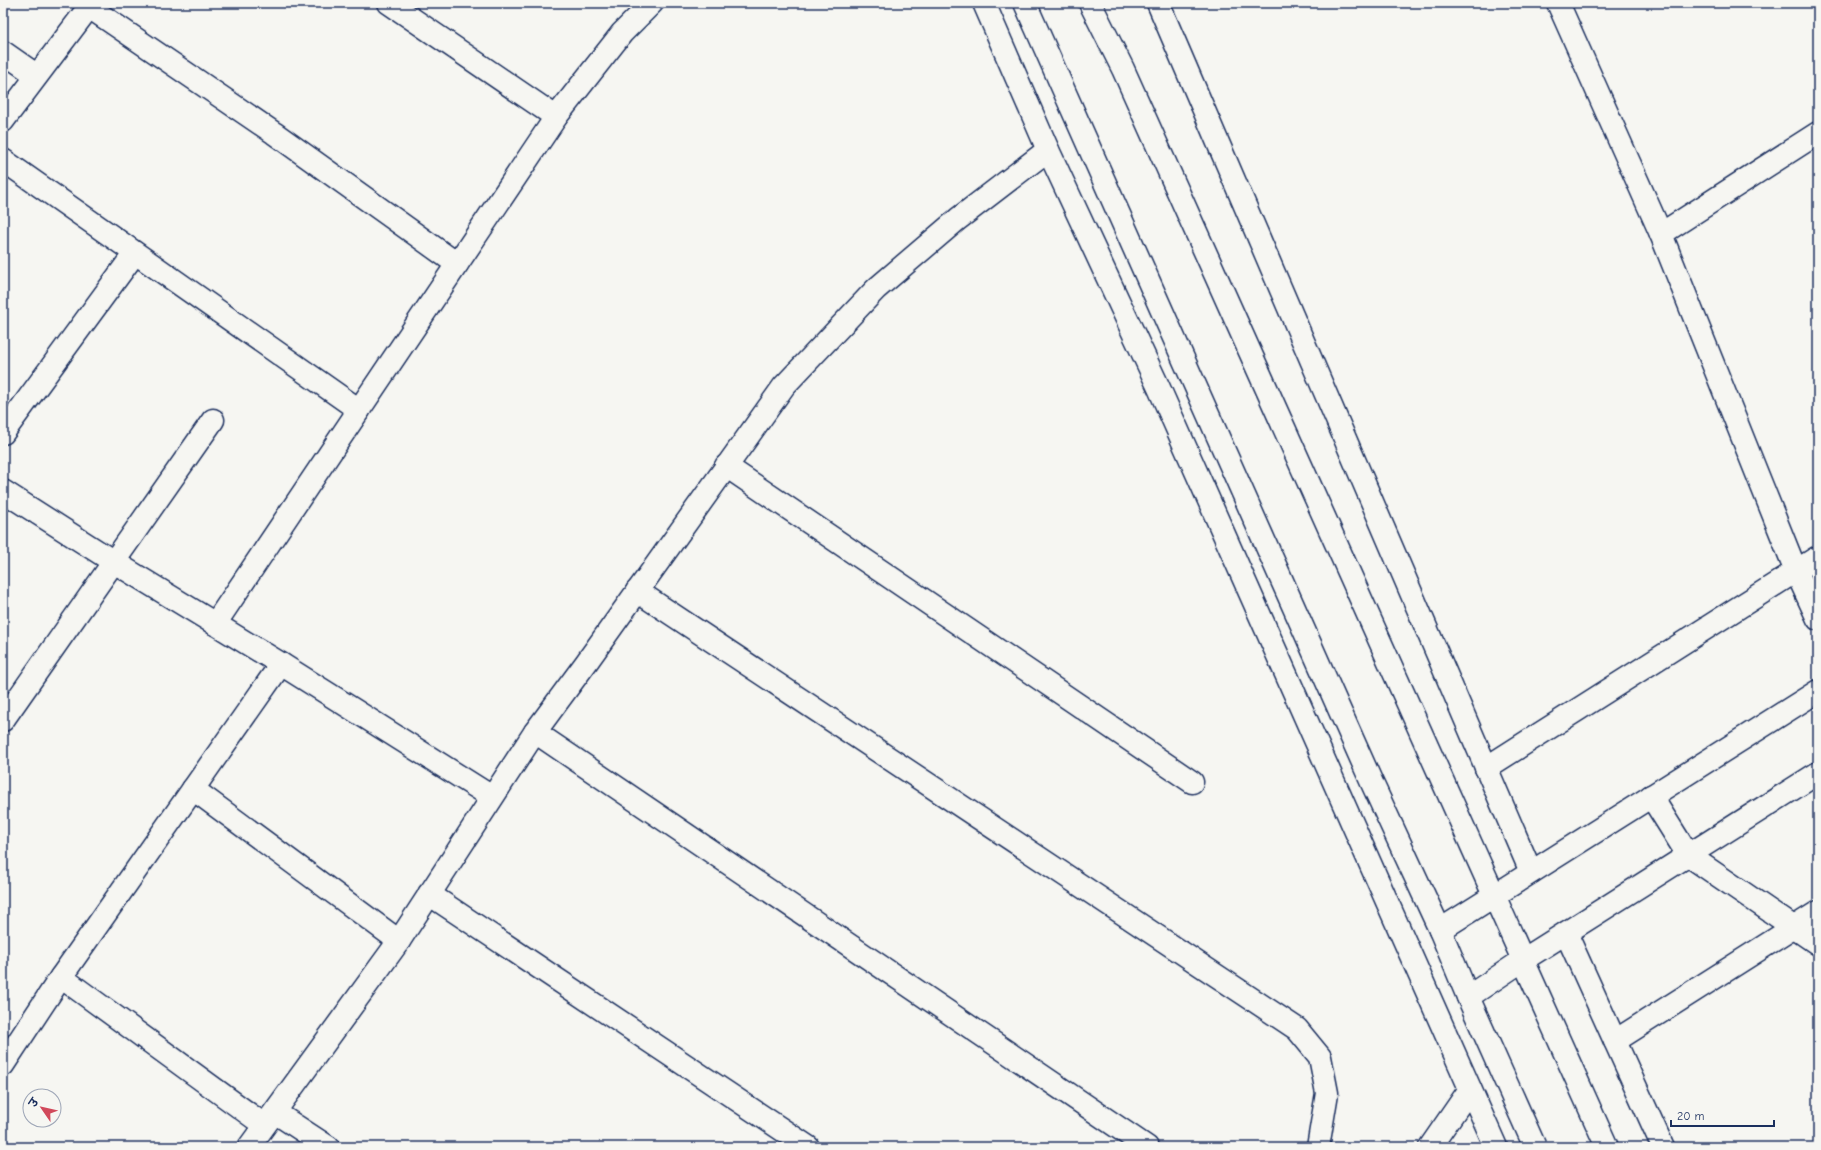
<svg xmlns="http://www.w3.org/2000/svg" width="1821" height="1150" font-family="'Comic Neue','Playpen Sans Deva',sans-serif">
<rect width="100%" height="100%" fill="#f6f6f2"/>
<filter id="ink" filterUnits="userSpaceOnUse"><feTurbulence type="fractalNoise" baseFrequency=".025" numOctaves="2"/><feDisplacementMap in="SourceGraphic" scale="8" xChannelSelector="R" yChannelSelector="G"/><feConvolveMatrix kernelMatrix="1 2 1 2 8 2 1 2 1" color-interpolation-filters="sRGB"/></filter>
<g filter="url(#ink)">
<g fill="none" stroke-linecap="round" stroke-linejoin="round">
<defs>
<g id="minor">
<polyline points="389,3 556,117"/>
<polyline points="1558,3 1661,234 1796,571 1818,619"/>
<polyline points="89,7 274,133 457,264"/>
<polyline points="3,52 36,75"/>
<polyline points="3,121 92,3"/>
<polyline points="3,160 359,410"/>
<polyline points="1661,234 1818,133"/>
<polyline points="3,433 135,253"/>
<polyline points="726,466 1192,782"/>
<polyline points="3,491 114,562 281,664 492,797"/>
<polyline points="637,591 1297,1029 1320,1057 1327,1093 1318,1147"/>
<polyline points="215,624 556,117 622,33 652,3"/>
<polyline points="3,720 213,420"/>
<polyline points="535,732 1147,1147"/>
<polyline points="1486,768 1818,557"/>
<polyline points="193,789 399,941"/>
<polyline points="1651,796 1688,855 1818,944"/>
<polyline points="429,894 808,1147"/>
<polyline points="61,977 264,1125"/>
<polyline points="1615,1041 1818,912"/>
<polyline points="3,1065 61,977 281,664"/>
<polyline points="276,1113 328,1147"/>
<polyline points="249,1147 399,941 535,732 586,663 784,386 876,289 958,219 1048,150"/>
<polyline points="1430,1147 1470,1089"/>
</g>
<g id="tertiary">
<polyline points="984,3 1048,150 1159,388 1496,1147"/>
<polyline points="1158,3 1531,872"/>
<polyline points="1440,930 1818,691"/>
<polyline points="1566,933 1663,1147"/>
<polyline points="1468,997 1523,960 1818,773"/>
</g>
<g id="secondary">
<polyline points="1025,3 1372,783 1440,930 1468,997 1535,1147"/>
<polyline points="1090,3 1123,69 1607,1147"/>
</g>
</defs>
<use href="#minor" stroke="#1b2f5e" stroke-width="25"/>
<use href="#tertiary" stroke="#1b2f5e" stroke-width="25"/>
<use href="#secondary" stroke="#1b2f5e" stroke-width="25"/>
<use href="#minor" stroke="#f6f6f2" stroke-width="22"/>
<use href="#tertiary" stroke="#f6f6f2" stroke-width="22"/>
<use href="#secondary" stroke="#f6f6f2" stroke-width="22"/>
</g>
</g>
<rect width="1821" height="1150" fill="none" stroke="#f6f6f2" stroke-width="16"/>
<rect x="8" y="8" width="1805" height="1134" fill="none" stroke="#1b2f5e" stroke-width="1.5" filter="url(#ink)"/>
<g transform="translate(42 1108) rotate(304)"><circle r="19" fill="#f6f6f2" stroke="#9ea6b7"/>
<path d="M0-3L7 15L0 10L-7 15Z" fill="#d1495b"/>
<text y="-6" font-size="11" font-weight="bold" text-anchor="middle" fill="#1b2f5e">उ</text>
</g>
<path d="M1671 1120v6h103v-6" fill="none" stroke="#1b2f5e" stroke-width="2"/>
<text x="1677" y="1120" font-size="12" fill="#1b2f5e" stroke="#f6f6f2" stroke-width="3" paint-order="stroke">20 m</text>
</svg>
